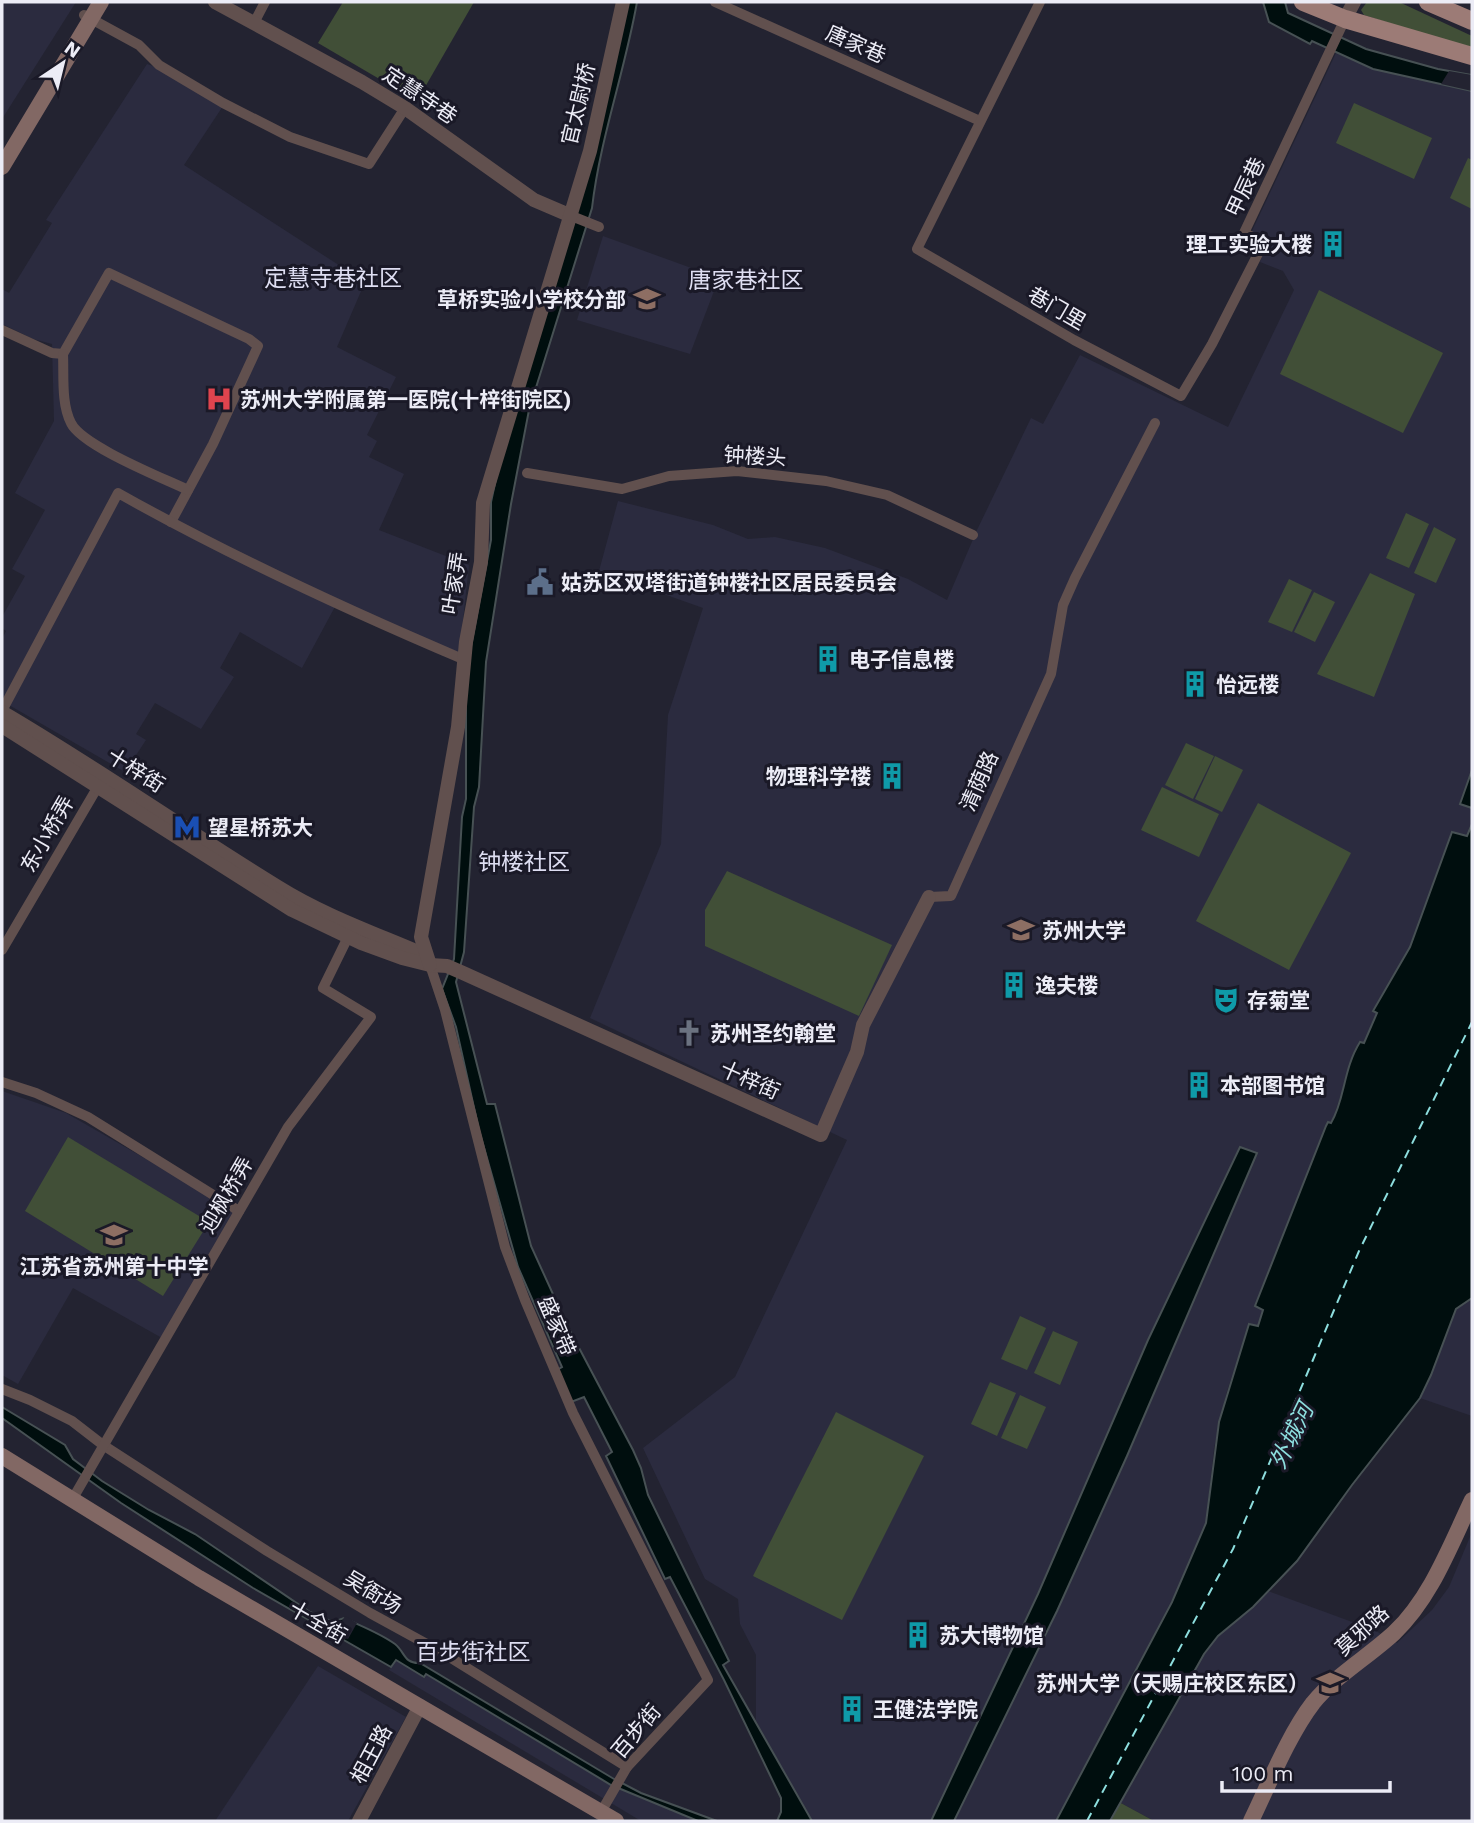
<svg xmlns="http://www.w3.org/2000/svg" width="1474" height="1823" font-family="'Work Sans','Noto Sans SC',sans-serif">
<rect width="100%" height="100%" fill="#232331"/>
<g fill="#2b2b3f">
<polygon points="2,2 76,2 2,119"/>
<polygon points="1336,53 1373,69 1472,91 1472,770 1461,804 1472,808 1472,824 1467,837 1452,832 1410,947 1373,1011 1377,1013 1343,1089 1335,1112 1336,1113 1330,1123 1326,1126 1255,1305 1264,1310 1258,1326 1250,1324 1227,1391 1214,1448 1206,1523 1186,1573 1056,1821 812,1821 756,1721 756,1655 740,1624 738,1599 705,1579 643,1448 735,1377 847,1140 590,1018 661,844 668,715 703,608 599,571 618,501 713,525 748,539 775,537 825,548 908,579 947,600 977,530 1031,418 1043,424 1080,355 1228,427 1294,290 1283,271 1260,262 1268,241 1251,233"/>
<polygon points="147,64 176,74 223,106 184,165 365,282 337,347 396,377 367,435 377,441 369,457 404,474 379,530 469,565 459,657 337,603 302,668 240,632 220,668 234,677 201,729 155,703 136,734 146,740 125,772 2,701 2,639 6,631 2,628 2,617 25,576 12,569 45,510 15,493 54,421 52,344 33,339 2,324 2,289 9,293 52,223 46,220"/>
<polygon points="603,236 719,278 690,354 577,320"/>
<polygon points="2,1091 66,1113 240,1213 162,1338 73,1288 18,1384 2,1375"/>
<polygon points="1472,1298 1472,1416 1420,1398 1431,1375 1456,1309"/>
<polygon points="1472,1532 1472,1821 1154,1821 1119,1802 1204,1654 1218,1636 1268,1591 1374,1630 1397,1643 1432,1610 1449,1587"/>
<polygon points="396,1660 424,1676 426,1674 590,1773 698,1821 641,1821 389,1670"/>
<polygon points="318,1666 406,1717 348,1821 215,1821"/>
</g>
<g fill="#414f37">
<polygon points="343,2 474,2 417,101 318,43"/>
<polygon points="1367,2 1399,2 1472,36 1472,47 1432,37 1364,15 1361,10"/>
<polygon points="1354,103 1432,138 1414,179 1336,143"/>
<polygon points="1468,158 1472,160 1472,209 1450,198"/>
<polygon points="1319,290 1443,353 1403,433 1280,374"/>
<polygon points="1406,513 1429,524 1409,568 1386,558"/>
<polygon points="1434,527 1456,539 1436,583 1414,573"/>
<polygon points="1370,573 1415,594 1374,697 1317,674"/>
<polygon points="1289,579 1312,590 1292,632 1268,622"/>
<polygon points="1314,592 1335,602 1315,642 1294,632"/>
<polygon points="1186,743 1214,756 1193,799 1165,785"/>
<polygon points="1215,756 1243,770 1222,812 1195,799"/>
<polygon points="1162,787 1219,814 1199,857 1141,830"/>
<polygon points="1258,803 1351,853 1289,970 1196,921"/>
<polygon points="727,871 892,945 859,1016 705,946 705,910"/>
<polygon points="68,1137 209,1222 163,1296 25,1211"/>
<polygon points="1020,1316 1046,1328 1027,1370 1001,1359"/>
<polygon points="1053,1331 1078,1342 1060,1385 1034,1373"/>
<polygon points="990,1382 1016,1393 997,1436 971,1424"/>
<polygon points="1020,1395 1046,1407 1027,1449 1001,1438"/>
<polygon points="836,1412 924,1456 842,1620 753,1576"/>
<polygon points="1119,1802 1154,1821 1110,1821"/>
</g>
<g fill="#000e0e" stroke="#475154" stroke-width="2">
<path d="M628,2h9c-12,69 -37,136 -45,206l-63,202 -18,94 -25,158 -7,125 -5,20 -10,145 -8,30 31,122h8l36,142 37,81 65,123 8,18 7,27 81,166 -6,4 89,156h-35l4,-9v-14l-57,-118 -54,-103 -5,2 -59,-123 6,-4 -28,-55 -13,5 -14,-32 5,-3 -44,-100 -39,-137 -23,-103 -14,-38 12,-30 8,-142 4,-18v-126l25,-133v-38l15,-70z"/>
<polygon points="1263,2 1285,2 1288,13 1366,49 1438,69 1472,75 1472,91 1373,69 1312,41 1310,44 1269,22"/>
<polygon points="1472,770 1472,808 1460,804"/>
<path d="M1472,824v474l-16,11 -25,66 -11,23 -68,87 -55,76 -44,46 -35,29 -14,18 -94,167h-54l116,-219 34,-79 13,-101 30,-98 9,2 5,-16 -8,-4 71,-180 2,-4 3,1c14,-23 12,-54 29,-81l4,1 13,-30 -4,-2 37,-64 42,-115 15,4z"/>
<polygon points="1240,1147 1257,1153 1127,1456 1057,1611 954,1821 931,1821 1038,1594 1148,1340"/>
<path d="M2,1407l63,38 8,14 29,22 47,29 46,24 115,78 23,10 11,-4c17,8 36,15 51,26 10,8 9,20 25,19l194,116 27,14 76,28h-19l-87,-36 -185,-111 -2,3 -28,-17 -5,7 -138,-79 -132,-85 -119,-85z"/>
</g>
<g fill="#232331">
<polygon points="1449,71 1472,75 1472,91 1441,84"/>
<polygon points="345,1616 357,1623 348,1639 335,1632"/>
</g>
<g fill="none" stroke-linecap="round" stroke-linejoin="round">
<polyline stroke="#8ddede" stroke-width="2" stroke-dasharray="9 7" stroke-linecap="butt" points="1087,1821 1233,1549 1359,1251 1472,1022"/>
<g stroke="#61504e" stroke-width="10">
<polyline points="715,2 980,121"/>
<polyline points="1040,2 917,249 1074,340 1181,396 1212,344 1264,242 1244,233 1345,19"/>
<polyline points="84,15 139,45 159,65 223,103 290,137 369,164 405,108"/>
<polyline points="254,23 265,2"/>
<polyline points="569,215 599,227"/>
<polyline points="2,330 52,353 63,354 109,273 249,339 258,346 213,444 171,522"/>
<path d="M63,354c1,21 -2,50 8,69 11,23 92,55 117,67"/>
<polyline points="527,473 622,489 669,476 737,471 826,481 887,495 973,535"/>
<path d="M2,711l116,-218c112,63 229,117 347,167"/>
<polyline points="929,897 951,896 1051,674 1063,605 1075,578 1155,423"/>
<polyline points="2,950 100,783"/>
<polyline points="430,965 445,1010 505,1247 525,1300 573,1413 708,1680 627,1767 601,1812"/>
<polyline points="2,1082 36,1093 88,1117 239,1211"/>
<polyline points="2,1389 30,1400 72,1421 103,1445 267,1551 370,1613 443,1653 627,1767"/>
<polyline points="72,1500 288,1127 371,1017 323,988 348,937"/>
</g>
<g stroke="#61504e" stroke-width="14">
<polyline points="215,2 362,82 405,108 534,200 569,215"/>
<polyline points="1345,19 1354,2"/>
<path d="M2,712c94,55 183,118 276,175 43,27 93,45 140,65l11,12"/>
<polyline points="2,726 292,910 361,943 402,958 430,965 447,966 463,973 821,1135 857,1052 863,1025 929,897"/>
<polyline points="430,965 421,937 458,727 466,642 481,562 483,503 590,151 623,2"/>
<polyline points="359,1821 420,1706"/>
</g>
<g stroke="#826864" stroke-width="16">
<polyline points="2,167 101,2"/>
<polyline points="2,1456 199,1578 616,1821"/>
<path d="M1251,1821c17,-35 38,-87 62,-118 22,-27 55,-46 81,-70 37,-35 56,-87 78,-133"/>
</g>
<g stroke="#9c7b76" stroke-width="18">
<polyline points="1303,2 1345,19 1472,56"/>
<polyline points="1428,2 1472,21"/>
</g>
</g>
<defs>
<symbol id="building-bare" viewBox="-9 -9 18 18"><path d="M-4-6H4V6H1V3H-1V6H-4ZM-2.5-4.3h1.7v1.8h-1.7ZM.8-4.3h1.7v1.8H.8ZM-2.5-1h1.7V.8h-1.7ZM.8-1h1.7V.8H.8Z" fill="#0f9aa8" stroke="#1a1927" stroke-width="2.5" paint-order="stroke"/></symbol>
<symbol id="school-bare" viewBox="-9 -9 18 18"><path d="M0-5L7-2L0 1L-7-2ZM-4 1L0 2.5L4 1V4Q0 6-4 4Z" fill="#8d6e63" stroke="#1a1927" stroke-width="2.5" paint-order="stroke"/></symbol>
<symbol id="hospital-bare" viewBox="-9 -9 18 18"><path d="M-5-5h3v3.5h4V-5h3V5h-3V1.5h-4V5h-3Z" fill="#e0444e" stroke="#1a1927" stroke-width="2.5" paint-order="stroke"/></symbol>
<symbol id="civic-bare" viewBox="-9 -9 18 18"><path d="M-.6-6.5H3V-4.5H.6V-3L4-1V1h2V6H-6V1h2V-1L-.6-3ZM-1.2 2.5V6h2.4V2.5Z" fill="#5c6f8a" stroke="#1a1927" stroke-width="2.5" paint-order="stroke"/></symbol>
<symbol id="metro-bare" viewBox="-9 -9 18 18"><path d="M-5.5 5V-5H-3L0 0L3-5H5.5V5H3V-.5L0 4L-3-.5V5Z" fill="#1a4fb4" stroke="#1a1927" stroke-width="2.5" paint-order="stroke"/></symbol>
<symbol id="university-bare" viewBox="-9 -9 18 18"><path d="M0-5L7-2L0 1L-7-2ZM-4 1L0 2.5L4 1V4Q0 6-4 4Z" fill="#8d6e63" stroke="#1a1927" stroke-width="2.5" paint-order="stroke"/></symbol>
<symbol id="theatre-bare" viewBox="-9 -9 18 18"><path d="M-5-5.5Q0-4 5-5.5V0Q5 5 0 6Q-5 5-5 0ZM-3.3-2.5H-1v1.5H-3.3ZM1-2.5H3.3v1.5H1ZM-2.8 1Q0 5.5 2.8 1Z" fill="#0f9aa8" stroke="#1a1927" stroke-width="2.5" paint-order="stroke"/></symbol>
<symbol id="church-bare" viewBox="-9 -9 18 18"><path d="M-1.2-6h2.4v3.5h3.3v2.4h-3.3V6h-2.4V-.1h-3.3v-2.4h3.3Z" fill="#6b7280" stroke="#1a1927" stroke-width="2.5" paint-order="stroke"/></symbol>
</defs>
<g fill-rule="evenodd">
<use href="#building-bare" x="1314" y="225" width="38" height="38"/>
<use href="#school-bare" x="628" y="280" width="38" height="38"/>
<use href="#hospital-bare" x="200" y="380" width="38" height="38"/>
<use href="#civic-bare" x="521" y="563" width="38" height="38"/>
<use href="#building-bare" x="809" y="640" width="38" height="38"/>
<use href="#building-bare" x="1176" y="665" width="38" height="38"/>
<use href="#building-bare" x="873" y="757" width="38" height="38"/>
<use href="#metro-bare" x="168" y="808" width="38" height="38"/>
<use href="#university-bare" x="1002" y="911" width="38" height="38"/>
<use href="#building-bare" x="995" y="966" width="38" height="38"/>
<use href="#theatre-bare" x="1207" y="981" width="38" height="38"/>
<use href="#church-bare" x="670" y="1014" width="38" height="38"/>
<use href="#building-bare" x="1180" y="1066" width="38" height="38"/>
<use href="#school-bare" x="95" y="1216" width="38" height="38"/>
<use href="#building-bare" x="899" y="1616" width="38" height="38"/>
<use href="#university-bare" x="1311" y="1664" width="38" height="38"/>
<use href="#building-bare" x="833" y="1690" width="38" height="38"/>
</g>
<g text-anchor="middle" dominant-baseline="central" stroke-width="6" stroke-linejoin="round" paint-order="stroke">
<g font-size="21" fill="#ececf6" stroke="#1a1927">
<text transform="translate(856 44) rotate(24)">唐家巷</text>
<text transform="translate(420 95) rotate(34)">定慧寺巷</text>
<text transform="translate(578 104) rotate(-77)">官太尉桥</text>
<text transform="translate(1245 187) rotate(-65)">甲辰巷</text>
<text transform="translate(1057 308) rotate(30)">巷门里</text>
<text transform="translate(755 456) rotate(3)">钟楼头</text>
<text transform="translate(454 583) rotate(-81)">叶家弄</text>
<text transform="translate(136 770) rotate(32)">十梓街</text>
<text transform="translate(979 781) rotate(-66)">清荫路</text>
<text transform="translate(47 834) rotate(-60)">东小桥弄</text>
<text transform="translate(750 1080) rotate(24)">十梓街</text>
<text transform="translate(226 1195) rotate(-60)">迎枫桥弄</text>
<text transform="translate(557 1326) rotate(67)">盛家带</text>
<text transform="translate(373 1592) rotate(31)">吴衙场</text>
<text transform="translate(318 1622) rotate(30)">十全街</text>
<text transform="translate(1362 1630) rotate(-42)">莫邪路</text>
<text transform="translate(636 1731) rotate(-50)">百步街</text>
<text transform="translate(371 1754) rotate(-62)">相王路</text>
</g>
<g font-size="21" font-weight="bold" fill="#ececf6" stroke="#1a1927" text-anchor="start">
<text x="1312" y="244" text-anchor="end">理工实验大楼</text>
<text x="626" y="299" text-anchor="end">草桥实验小学校分部</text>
<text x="240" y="399">苏州大学附属第一医院(十梓街院区)</text>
<text x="561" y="582">姑苏区双塔街道钟楼社区居民委员会</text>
<text x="849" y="659">电子信息楼</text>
<text x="1216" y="684">怡远楼</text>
<text x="871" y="776" text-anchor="end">物理科学楼</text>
<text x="208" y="827">望星桥苏大</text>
<text x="1042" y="930">苏州大学</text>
<text x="1035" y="985">逸夫楼</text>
<text x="1247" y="1000">存菊堂</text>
<text x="710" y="1033">苏州圣约翰堂</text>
<text x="1220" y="1085">本部图书馆</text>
<text x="114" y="1266" text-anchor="middle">江苏省苏州第十中学</text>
<text x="939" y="1635">苏大博物馆</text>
<text x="1309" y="1683" text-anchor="end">苏州大学（天赐庄校区东区）</text>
<text x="873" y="1709">王健法学院</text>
</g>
<g font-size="23" fill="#dedef2" stroke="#1a1927">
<text x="333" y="278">定慧寺巷社区</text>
<text x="746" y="280">唐家巷社区</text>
<text x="524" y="862">钟楼社区</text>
<text x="473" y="1652">百步街社区</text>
</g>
<g font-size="23" font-style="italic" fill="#8ddede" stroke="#1a1927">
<text transform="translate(1292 1436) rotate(-64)">外城河</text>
</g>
</g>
<rect width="1474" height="1823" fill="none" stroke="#ececf6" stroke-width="7"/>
<g transform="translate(63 63) rotate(35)" stroke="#1a1927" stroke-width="5" paint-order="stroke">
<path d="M0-5L12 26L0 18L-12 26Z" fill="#ececf6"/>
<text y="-10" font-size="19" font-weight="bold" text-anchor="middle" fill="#ececf6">N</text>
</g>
<path d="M1222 1781v10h168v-10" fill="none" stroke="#ececf6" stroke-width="3.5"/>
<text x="1232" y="1781" font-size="21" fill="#ececf6" stroke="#1a1927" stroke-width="5" paint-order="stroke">100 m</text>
</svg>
